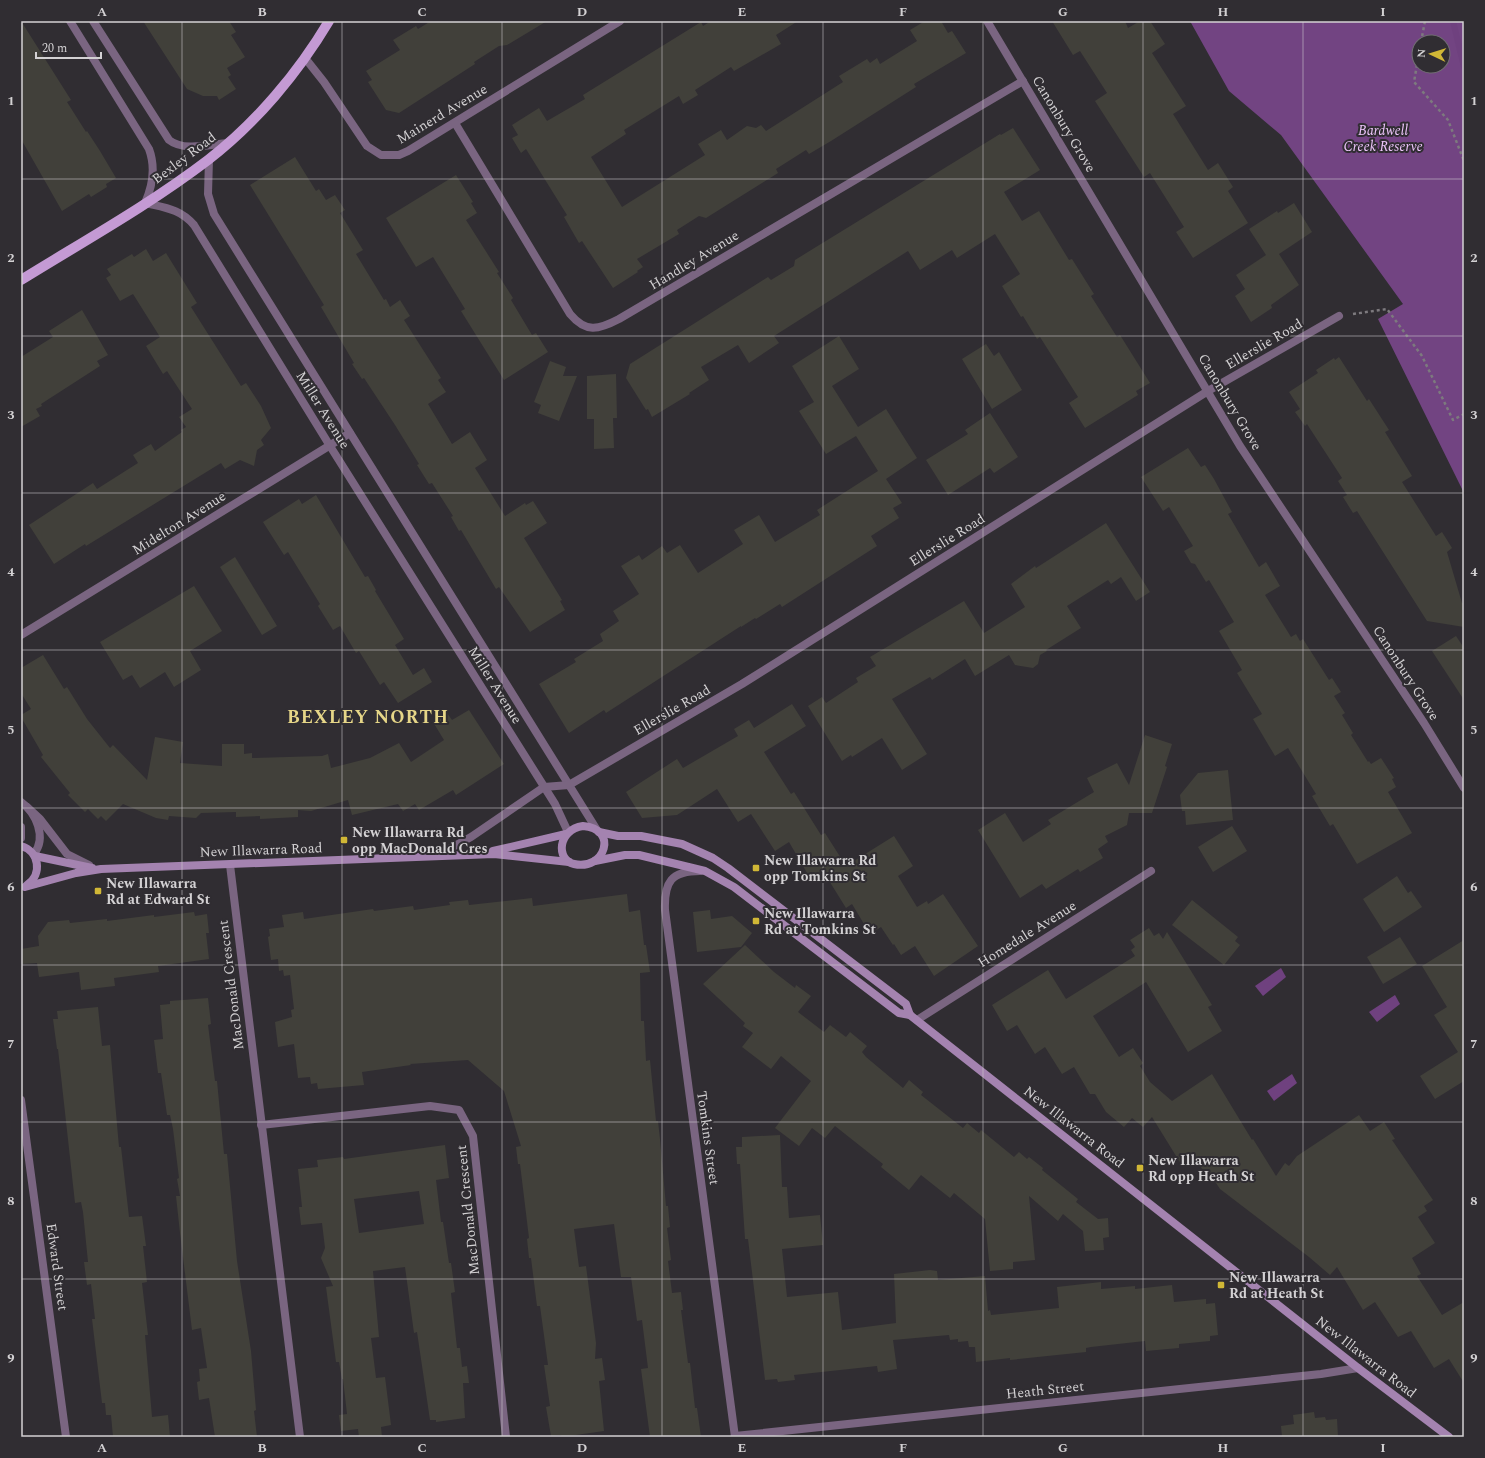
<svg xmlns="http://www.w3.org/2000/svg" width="1485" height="1458" font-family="Spectral,serif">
<rect width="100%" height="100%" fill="#302d32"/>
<path fill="#724482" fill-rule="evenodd" d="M1190,21h274v472l-86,-174 25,-15 -122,-169 -52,-44zM1419,42h24v24h-24z"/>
<g fill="#6f417f">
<polygon points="1281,968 1286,977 1263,996 1255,986"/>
<polygon points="1395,995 1400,1004 1377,1022 1369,1012"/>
<polygon points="1292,1074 1297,1083 1274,1101 1267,1091"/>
</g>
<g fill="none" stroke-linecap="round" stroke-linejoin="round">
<polyline stroke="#6f417f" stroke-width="6" points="1453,21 1464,67"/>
</g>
<g fill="#41403a" fill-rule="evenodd">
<polygon points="21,21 71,100 67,102 86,132 87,131 100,151 116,178 106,184 107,187 91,197 89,194 62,211 21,139"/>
<polygon points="143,21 229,21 236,32 231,35 245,57 227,68 231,75 228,77 236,89 219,100 217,96 203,96 187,89"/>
<polygon points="431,21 547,21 507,45 499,46 474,62 475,64 399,113 386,110 368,82 372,80 366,71 400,50 393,40 416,26 418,29"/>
<polygon points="711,21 798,21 776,35 781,44 734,71 731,67 695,90 698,95 683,104 679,96 624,130 626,134 591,157 622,207 705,155 698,144 721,130 727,140 747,126 756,128 761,125 766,131 843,82 839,76 867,59 870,63 877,58 880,64 917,41 910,30 925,21 941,21 948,33 952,31 966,53 914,84 916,87 831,141 809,154 806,150 776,169 778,173 706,218 699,216 677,230 679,234 637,259 643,267 637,271 638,272 613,288 582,241 579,243 564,217 567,215 526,149 521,153 512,138 518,135 512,125 539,108 547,121 585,99 583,95 701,22 703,26"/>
<polygon points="1052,21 1125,21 1128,28 1140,21 1150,21 1165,44 1152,53 1186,106 1173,114 1208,170 1218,163 1233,187 1228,191 1248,223 1193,258 1176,232 1184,227 1150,173 1144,177 1095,101 1107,93 1080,51 1073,55"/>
<polygon points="1013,128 1040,170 1004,192 1022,221 1039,211 1069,260 1072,259 1094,294 1091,296 1117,337 1120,335 1150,383 1136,391 1138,395 1085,428 1069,403 1078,397 1040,337 1037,339 1023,316 1021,317 1002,286 1020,274 995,234 957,258 952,250 920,270 908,251 774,336 779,343 749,363 738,345 701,367 709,380 689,393 690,394 652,417 648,409 646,410 626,378 630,364 768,277 771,280 794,266 795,260 816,247 1000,134 1001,135"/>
<polygon points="295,157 316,191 319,189 326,200 335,195 345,210 340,213 363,250 356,254 384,300 386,299 390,307 400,300 410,316 404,320 441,378 438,380 446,392 428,404 452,444 470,432 487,460 475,468 505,516 525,503 526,505 533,501 547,523 524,538 562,600 560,601 565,610 530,632 499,587 496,589 461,530 459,531 451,517 453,516 432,483 429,484 417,465 419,464 395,425 364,378 362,379 352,364 354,363 321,307 324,305 250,185"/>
<polygon points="456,175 473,202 471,203 477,213 466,220 499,272 497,273 513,298 511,300 532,335 536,333 548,352 504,380 461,311 465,309 433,257 416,267 386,218"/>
<polygon points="1294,203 1312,232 1279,254 1299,285 1271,305 1272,308 1251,322 1235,296 1245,289 1236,275 1266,255 1249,229 1277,211 1278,213"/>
<polygon points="146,249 153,261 166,253 197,303 191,307 241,386 246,383 261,406 271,428 261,440 264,445 257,450 254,466 240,460 225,469 221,463 86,546 85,544 54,564 29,525 93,483 97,489 138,463 133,455 151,444 155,451 182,432 181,430 186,427 179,417 192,409 167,371 163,374 146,346 160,337 133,294 120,301 106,278 111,275 107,269 132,254 134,257"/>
<polygon points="82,310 108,355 97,361 100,366 41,404 42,406 36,409 40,416 21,427 21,357 53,337 49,331"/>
<polygon points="839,336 859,369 832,386 858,427 886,409 917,458 886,479 902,503 893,508 899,518 871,536 877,546 782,607 780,604 756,619 755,618 741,627 741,626 620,704 606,713 604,710 569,733 539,684 576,662 574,659 603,641 600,634 619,621 613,611 639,594 621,566 639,555 642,560 662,546 667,553 680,545 698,573 743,544 734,530 759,515 775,542 820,515 817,510 878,471 856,436 826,454 799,411 814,402 792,366"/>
<polygon points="986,344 994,356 999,352 1022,390 992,409 962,359"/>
<polygon points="1339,357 1367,401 1369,399 1389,430 1385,432 1412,476 1402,482 1436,536 1442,532 1452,548 1447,552 1462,603 1464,603 1464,627 1427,621 1357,511 1353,513 1343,497 1347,495 1338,481 1342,478 1307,424 1305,426 1295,412 1300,409 1289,392 1318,373 1316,370 1334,358 1335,360"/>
<polygon points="550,361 566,367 563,376 577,376 559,421 538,413 541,405 534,402"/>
<polygon points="616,374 617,418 613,418 614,448 594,449 594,419 587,419 587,376"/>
<polygon points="990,413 1018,457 994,473 990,468 948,495 926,460 968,434 965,430"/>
<polygon points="1188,448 1201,467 1205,465 1214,479 1232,512 1228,514 1259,567 1266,562 1280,586 1265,595 1291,637 1296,634 1300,641 1303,639 1329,680 1332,678 1341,692 1334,696 1345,713 1342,715 1353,733 1351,735 1368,762 1369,761 1371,764 1381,758 1394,778 1392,779 1396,787 1388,792 1412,833 1357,864 1333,824 1330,826 1312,796 1316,794 1288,748 1275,756 1253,719 1262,714 1237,673 1242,670 1219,631 1234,622 1209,580 1206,582 1195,564 1191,563 1184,551 1193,546 1169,507 1163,511 1141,477"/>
<polygon points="316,495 365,577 368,576 376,590 375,591 404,639 395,645 413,675 424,668 432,682 398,703 384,682 380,685 359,651 356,653 340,626 333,630 318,606 320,604 288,552 284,555 263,522 299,499 302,504"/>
<polygon points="1106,523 1150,592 1136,601 1121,577 1111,584 1108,580 1067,606 1081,628 1046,650 1047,651 1040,655 1038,664 1033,668 1015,665 1009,655 975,676 965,659 932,680 930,677 892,699 927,754 902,770 882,738 852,757 851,755 842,761 808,706 822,697 826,703 858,682 856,678 876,666 870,657 964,601 984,633 1025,607 1011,584 1035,566 1036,568"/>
<polygon points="235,557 277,626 262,635 220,567"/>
<polygon points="194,586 222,631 190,651 201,670 174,687 165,672 140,688 132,675 123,680 100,642"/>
<polygon points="1456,636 1464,648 1464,700 1432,651"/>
<polygon points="43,655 64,689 67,687 87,719 110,748 113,745 147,780 155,737 183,742 180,763 222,766 222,744 244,744 244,754 252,753 252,758 322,756 328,754 331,768 370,758 399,743 411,762 444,740 433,722 447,713 452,720 469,710 504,764 456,795 453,790 419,810 415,804 403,811 398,804 352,815 348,800 311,811 298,810 298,817 260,819 260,816 236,817 236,812 201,813 196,818 169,816 168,820 156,818 123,804 106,821 101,816 98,819 88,809 85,812 68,795 70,793 41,757 43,755 21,717 21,715 31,709 21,693 21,668"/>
<polygon points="792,704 806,726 764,752 791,794 794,792 821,835 825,833 846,866 894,836 913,866 898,876 917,907 927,901 928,904 943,894 978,946 934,976 915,946 901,955 894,944 893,945 881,927 870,934 852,904 846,908 823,871 810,878 789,842 775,851 751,814 738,822 717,789 677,815 642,818 626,792 677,759 683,768 738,736 734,729 749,720 754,728"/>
<polygon points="1145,735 1172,744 1165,766 1167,767 1152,813 1129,813 1127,825 1105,836 1108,842 1098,849 1103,858 1080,872 1078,869 1046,889 1042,884 1020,898 978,830 1005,813 1023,842 1051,824 1048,820 1094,792 1087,778 1117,763 1129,785"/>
<polygon points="1228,770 1233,820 1186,825 1185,811 1182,811 1180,795 1198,773"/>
<polygon points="1232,826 1247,851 1213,872 1198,847"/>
<polygon points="1397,876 1408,893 1411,891 1422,907 1384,932 1363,899"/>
<polygon points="627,894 629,912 640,910 644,945 646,945 650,972 640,973 641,1021 644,1021 646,1061 650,1060 656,1121 658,1121 660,1139 666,1206 668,1206 670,1227 667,1228 671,1260 668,1261 672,1293 681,1292 683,1310 681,1310 688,1363 690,1363 695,1408 697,1408 701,1437 650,1437 641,1369 648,1368 642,1320 637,1321 631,1277 621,1277 614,1224 574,1229 579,1267 586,1266 596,1343 595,1359 602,1358 605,1380 599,1381 604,1431 562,1437 561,1435 551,1436 546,1407 550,1406 544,1365 548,1365 540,1306 537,1306 531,1258 529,1258 527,1239 529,1238 520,1164 518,1164 516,1147 521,1146 504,1091 468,1060 410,1064 411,1065 362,1072 364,1085 318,1089 317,1083 311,1084 310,1077 298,1078 294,1044 278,1047 275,1022 292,1017 291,1010 294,1009 290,975 284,976 283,970 279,971 278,959 271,960 268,937 270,936 269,929 284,927 282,915 303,912 304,919 373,909 374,911 413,906 414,910 450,905 449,902 468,900 469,905 532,898 533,906"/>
<polygon points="1192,900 1238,937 1235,941 1240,945 1224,965 1172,925"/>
<polygon points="710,910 711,919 732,916 752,933 741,947 697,952 693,912"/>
<polygon points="194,912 195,916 207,914 209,933 206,933 209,959 158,966 159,972 114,978 115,986 81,990 79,972 39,977 37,963 21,964 21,949 39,946 38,936 48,922 69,920 70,923 107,919 107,921 154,915 154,917"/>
<polygon points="1149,928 1154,936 1159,933 1163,939 1167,932 1212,1005 1208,1007 1222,1031 1188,1052 1146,982 1093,1016 1119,1057 1133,1048 1143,1063 1140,1066 1150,1082 1172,1101 1212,1074 1252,1140 1253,1139 1276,1176 1285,1163 1289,1166 1297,1156 1359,1115 1370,1131 1384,1122 1395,1139 1392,1140 1433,1200 1424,1206 1427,1211 1418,1217 1435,1243 1412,1258 1421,1274 1417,1276 1442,1315 1464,1302 1464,1383 1449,1359 1434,1368 1411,1331 1398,1337 1375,1302 1363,1310 1337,1267 1330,1275 1309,1257 1220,1189 1212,1177 1209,1180 1194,1156 1181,1164 1152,1117 1143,1127 1132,1118 1124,1127 1106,1112 1095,1094 1090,1094 1074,1067 1062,1074 1045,1047 1035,1054 1017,1025 1007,1031 992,1005 1048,970 1066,999 1135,956 1131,950 1135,947 1130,940"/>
<polygon points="1400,937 1417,964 1383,984 1367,957"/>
<polygon points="1464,940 1464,1081 1435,1099 1420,1076 1458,1052 1434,1015 1447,1007 1422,966"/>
<polygon points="745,945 774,972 795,988 796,985 811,996 798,1012 824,1032 830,1025 846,1037 850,1032 867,1046 862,1052 866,1057 903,1088 909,1080 923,1092 921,1095 963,1128 967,1123 979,1133 981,1130 1014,1157 1019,1152 1027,1159 1029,1157 1043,1168 1042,1170 1078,1199 1076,1202 1098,1219 1108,1218 1109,1237 1103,1238 1104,1250 1085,1251 1083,1231 1063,1214 1058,1221 1029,1196 1035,1260 1013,1262 1013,1269 990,1271 985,1219 954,1193 950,1198 921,1175 909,1190 881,1167 883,1164 835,1126 825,1138 812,1128 799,1146 775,1128 811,1081 781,1056 771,1069 742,1047 753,1033 743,1026 745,1023 703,984"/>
<polygon points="208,998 211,1024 208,1025 215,1081 217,1081 224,1154 227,1154 237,1261 251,1351 256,1410 254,1411 257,1437 215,1437 209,1398 199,1400 197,1382 200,1381 199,1369 207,1368 201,1328 192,1330 180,1233 176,1196 180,1196 177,1179 179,1178 173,1129 170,1115 167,1115 161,1073 158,1073 154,1040 163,1039 160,1005 170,1004 170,1001"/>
<polygon points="98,1007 102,1046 110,1045 119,1147 121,1147 129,1217 142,1216 146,1246 143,1246 147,1282 142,1283 148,1335 145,1335 152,1417 168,1415 170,1437 113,1437 111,1415 106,1415 105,1403 102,1403 92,1319 95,1319 91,1284 87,1285 84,1262 88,1262 83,1212 81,1202 75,1203 58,1049 57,1049 53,1019 58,1019 57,1011"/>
<polygon points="780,1135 782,1187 787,1187 789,1218 820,1215 823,1245 782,1249 787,1297 838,1292 842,1330 896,1323 894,1274 930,1270 937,1271 938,1280 985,1276 988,1311 990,1310 991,1315 1059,1308 1057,1287 1101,1282 1101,1289 1135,1286 1135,1289 1172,1285 1174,1302 1206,1299 1206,1304 1215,1303 1218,1335 1210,1336 1210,1341 1179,1344 1179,1348 1146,1351 1145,1341 1091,1347 1086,1348 1086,1352 1010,1360 1010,1358 976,1362 975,1347 969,1347 968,1341 958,1342 958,1339 950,1340 949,1335 893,1340 897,1369 878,1372 877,1366 794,1375 795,1380 778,1382 777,1379 765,1380 748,1239 745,1239 740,1164 737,1164 736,1147 742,1147 742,1137"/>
<path d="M445,1145l4,33 -13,2 5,42h2l6,41h2l4,29 -4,1 6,55h3l2,19 5,-1 2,17h-6l2,35 -29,4v-2h-6l-13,-88 -3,1 -9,-66 -32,4 6,66 -8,1 5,40 9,-1 6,48 -10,2 1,10h-23l-1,-8 -17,2 -2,-16 8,-1 -4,-35h-1l-3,-17h-3l-10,-75 7,-1 -12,-28 4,-10 -3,-25 -21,2 -2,-18h3l-4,-38 20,-2 -1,-7 26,-3 1,2zM419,1191l5,33 -65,9 -5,-34z"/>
<polygon points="1314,1412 1315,1418 1325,1417 1326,1420 1337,1419 1338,1437 1282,1437 1281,1426 1294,1424 1293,1415"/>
</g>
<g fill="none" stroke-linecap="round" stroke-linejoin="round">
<g stroke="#7d7a7e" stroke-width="2.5" stroke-dasharray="3 3" stroke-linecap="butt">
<polyline points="1421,42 1425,21"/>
<polyline points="1419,53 1414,82 1448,120 1464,161"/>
<polyline points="1353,314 1387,309 1422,356 1453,420 1464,414"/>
</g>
<g stroke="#7a6581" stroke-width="8">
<path d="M70,21l79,128c7,19 4,36 -4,54 21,5 35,6 49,22l136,221 225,358 13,28"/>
<path d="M93,21l76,119c15,12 42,4 59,3"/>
<polyline points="987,21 1240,446 1424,723 1464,788"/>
<polyline points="305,58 324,82 367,146 381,155 399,155 408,151 620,21"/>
<path d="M455,123l115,191c16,19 28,16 49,5l404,-238"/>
<polyline points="209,159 208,194 214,214 597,830"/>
<polyline points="21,635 350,433"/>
<path d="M21,802c15,11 26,35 13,52"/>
<polyline points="27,807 40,819 67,854 89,865"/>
<polyline points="21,827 21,838"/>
<polyline points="429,855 449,849 471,837 544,787 569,785 742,684 1208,391 1339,316"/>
<polyline points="230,865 300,1437"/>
<path d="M700,871c-29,0 -36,11 -35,39l70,527"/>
<polyline points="917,1020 1151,871"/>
<polyline points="21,1100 66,1437"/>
<polyline points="261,1125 430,1106 459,1110 473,1136 506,1437"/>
<polyline points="735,1436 1321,1374 1358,1368"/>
</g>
<g stroke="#a483b0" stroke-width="8">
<path d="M583,826c36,3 22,45 -9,38 -18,-4 -17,-34 9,-38z"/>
<polyline points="599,832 618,836 641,836 682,844 713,858 728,868 906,1004 910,1015 1358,1368 1449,1437"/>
<path d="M21,846c18,5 22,28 6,39"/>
<polyline points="493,851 566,834"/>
<polyline points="35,856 92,868"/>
<polyline points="595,861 625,855 639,855 705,871 734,887 899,1013 910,1015"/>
<polyline points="25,887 76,873 101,869 494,854 569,862"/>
</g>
<path stroke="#c49ad4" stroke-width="10" d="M21,280c63,-39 128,-75 187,-120 48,-37 90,-87 121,-139"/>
</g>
<path fill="none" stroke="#d3d1d3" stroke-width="1" stroke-opacity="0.55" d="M182,21v1416M342,21v1416M502,21v1416M662,21v1416M823,21v1416M983,21v1416M1143,21v1416M1303,21v1416M21,179h1443M21,336h1443M21,493h1443M21,650h1443M21,808h1443M21,965h1443M21,1122h1443M21,1279h1443"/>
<g fill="#d0b736" stroke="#302d32" stroke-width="1.5">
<rect x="340" y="836" width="8" height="8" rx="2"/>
<rect x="752" y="864" width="8" height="8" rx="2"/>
<rect x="94" y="887" width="8" height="8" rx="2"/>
<rect x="752" y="917" width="8" height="8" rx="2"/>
<rect x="1136" y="1164" width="8" height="8" rx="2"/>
<rect x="1217" y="1281" width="8" height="8" rx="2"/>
</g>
<g text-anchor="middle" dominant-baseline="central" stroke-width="4" stroke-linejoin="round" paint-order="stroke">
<g font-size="14" fill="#d3d1d3" stroke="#302d32">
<text transform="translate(442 114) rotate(-31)">Mainerd Avenue</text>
<text transform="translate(1064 124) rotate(59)">Canonbury Grove</text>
<text transform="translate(184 158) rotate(-37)">Bexley Road</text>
<text transform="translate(694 260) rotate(-31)">Handley Avenue</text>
<text transform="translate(1264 344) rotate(-30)">Ellerslie Road</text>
<text transform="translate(1230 402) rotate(59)">Canonbury Grove</text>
<text transform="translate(323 410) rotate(58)">Miller Avenue</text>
<text transform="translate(179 523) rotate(-32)">Midelton Avenue</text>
<text transform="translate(947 540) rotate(-32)">Ellerslie Road</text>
<text transform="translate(1406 673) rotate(57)">Canonbury Grove</text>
<text transform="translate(495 685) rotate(58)">Miller Avenue</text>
<text transform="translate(672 710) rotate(-30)">Ellerslie Road</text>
<text transform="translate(261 850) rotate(-2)">New Illawarra Road</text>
<text transform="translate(1027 934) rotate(-32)">Homedale Avenue</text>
<text transform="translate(231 985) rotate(-97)">MacDonald Crescent</text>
<text transform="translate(1074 1127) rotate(38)">New Illawarra Road</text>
<text transform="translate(708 1138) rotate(82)">Tomkins Street</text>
<text transform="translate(468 1210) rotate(-96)">MacDonald Crescent</text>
<text transform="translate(57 1267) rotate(82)">Edward Street</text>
<text transform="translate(1366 1357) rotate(38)">New Illawarra Road</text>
<text transform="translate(1045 1390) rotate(-6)">Heath Street</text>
</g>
<g font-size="14" font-style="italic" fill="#edc5fb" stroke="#302d32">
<text x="1383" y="130">Bardwell<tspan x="1383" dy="16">Creek Reserve</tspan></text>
</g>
<g font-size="14" font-weight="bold" fill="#d3d1d3" stroke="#302d32" text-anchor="start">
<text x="352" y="832">New Illawarra Rd<tspan x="352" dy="16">opp MacDonald Cres</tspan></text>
<text x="764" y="860">New Illawarra Rd<tspan x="764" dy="16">opp Tomkins St</tspan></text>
<text x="106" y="883">New Illawarra<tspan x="106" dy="16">Rd at Edward St</tspan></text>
<text x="764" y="913">New Illawarra<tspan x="764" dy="16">Rd at Tomkins St</tspan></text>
<text x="1148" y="1160">New Illawarra<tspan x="1148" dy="16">Rd opp Heath St</tspan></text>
<text x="1229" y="1277">New Illawarra<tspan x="1229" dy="16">Rd at Heath St</tspan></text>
</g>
<g font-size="18" font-weight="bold" letter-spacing="1" fill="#e6d688" stroke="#302d32">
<text x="368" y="717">BEXLEY NORTH</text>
</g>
</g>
<rect width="1485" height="1458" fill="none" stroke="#302d32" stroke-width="44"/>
<g transform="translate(1431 54) rotate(274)"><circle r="19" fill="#302d32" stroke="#716f72"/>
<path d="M0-3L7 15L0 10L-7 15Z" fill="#d0b736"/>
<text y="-6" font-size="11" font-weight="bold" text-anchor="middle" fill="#d3d1d3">N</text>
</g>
<path d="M36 52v6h65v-6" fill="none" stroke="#d3d1d3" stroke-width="2"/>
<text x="42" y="52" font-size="12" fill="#d3d1d3" stroke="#302d32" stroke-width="3" paint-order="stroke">20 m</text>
<rect x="22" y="22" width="1441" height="1414" fill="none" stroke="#d3d1d3" stroke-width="1.5"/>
<g font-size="13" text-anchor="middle" font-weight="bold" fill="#d3d1d3">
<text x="102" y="16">A</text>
<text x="262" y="16">B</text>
<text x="422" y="16">C</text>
<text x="582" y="16">D</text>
<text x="742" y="16">E</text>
<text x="903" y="16">F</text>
<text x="1063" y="16">G</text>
<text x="1223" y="16">H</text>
<text x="1383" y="16">I</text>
<text x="11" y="105">1</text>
<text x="1474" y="105">1</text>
<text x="11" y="262">2</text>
<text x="1474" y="262">2</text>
<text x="11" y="419">3</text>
<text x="1474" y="419">3</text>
<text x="11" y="576">4</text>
<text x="1474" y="576">4</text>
<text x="11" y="734">5</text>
<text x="1474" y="734">5</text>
<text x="11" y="891">6</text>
<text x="1474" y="891">6</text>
<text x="11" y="1048">7</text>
<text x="1474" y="1048">7</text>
<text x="11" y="1205">8</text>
<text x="1474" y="1205">8</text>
<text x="11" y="1362">9</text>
<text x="1474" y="1362">9</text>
<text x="102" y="1452">A</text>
<text x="262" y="1452">B</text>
<text x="422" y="1452">C</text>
<text x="582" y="1452">D</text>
<text x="742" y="1452">E</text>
<text x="903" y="1452">F</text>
<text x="1063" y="1452">G</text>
<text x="1223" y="1452">H</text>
<text x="1383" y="1452">I</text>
</g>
</svg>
